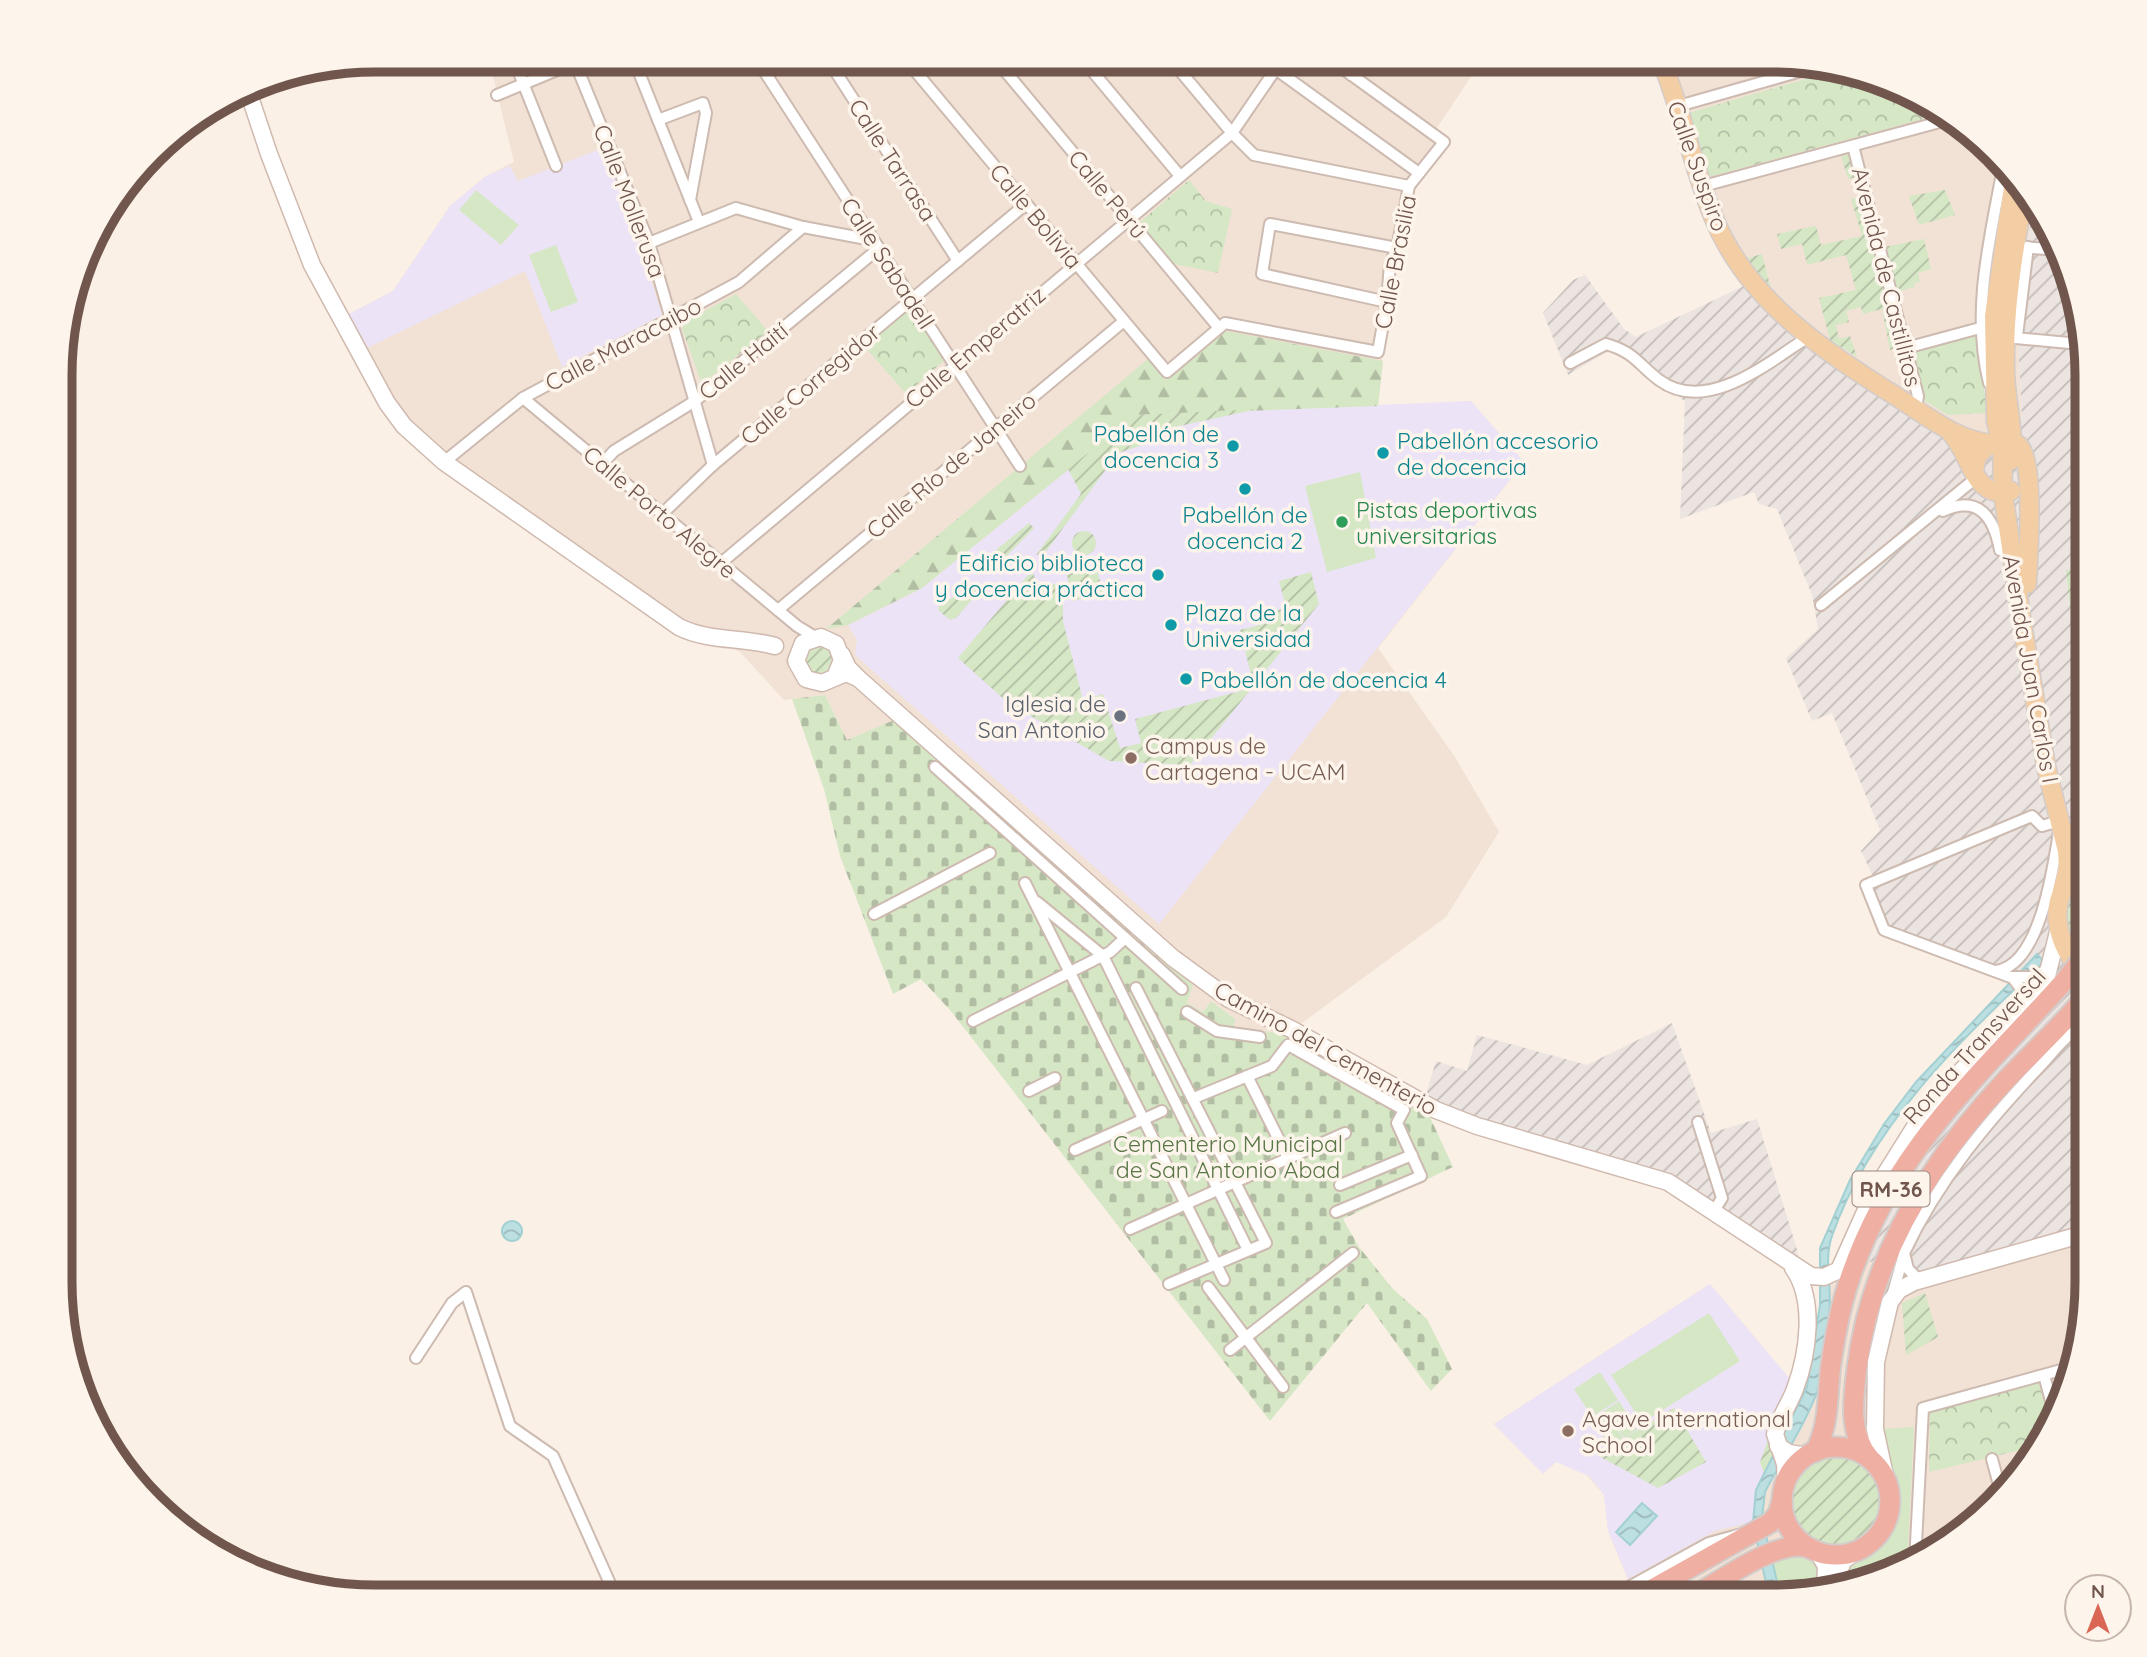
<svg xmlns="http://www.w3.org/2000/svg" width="2147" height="1657" font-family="Quicksand,sans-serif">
<defs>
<pattern id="industrial-furrows" width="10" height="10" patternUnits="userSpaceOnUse" patternTransform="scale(1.75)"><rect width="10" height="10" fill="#ebe4e0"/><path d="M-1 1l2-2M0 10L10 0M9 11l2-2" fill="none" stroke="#c3bcb8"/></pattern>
<pattern id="forest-firs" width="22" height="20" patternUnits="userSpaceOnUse" patternTransform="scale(1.75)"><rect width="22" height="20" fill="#d6e7c6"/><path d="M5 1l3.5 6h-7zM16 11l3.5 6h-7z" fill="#b2bea3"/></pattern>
<pattern id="cemetery-stones" width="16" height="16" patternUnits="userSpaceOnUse" patternTransform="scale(1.75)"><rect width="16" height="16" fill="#d6e7c6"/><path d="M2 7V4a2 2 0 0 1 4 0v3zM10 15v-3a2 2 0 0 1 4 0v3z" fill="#b2bea3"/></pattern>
<pattern id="park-crowns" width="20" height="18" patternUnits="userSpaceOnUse" patternTransform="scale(1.75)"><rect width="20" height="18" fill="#d6e7c6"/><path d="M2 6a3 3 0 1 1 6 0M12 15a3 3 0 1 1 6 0" fill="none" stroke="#b2bea3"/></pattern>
<pattern id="garden-furrows" width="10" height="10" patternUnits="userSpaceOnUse" patternTransform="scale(1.75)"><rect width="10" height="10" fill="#d6e7c6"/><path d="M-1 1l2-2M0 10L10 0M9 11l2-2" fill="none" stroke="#b2bea3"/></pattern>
<pattern id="water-waves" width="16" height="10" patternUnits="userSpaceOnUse" patternTransform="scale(1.75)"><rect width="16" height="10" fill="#bce0e2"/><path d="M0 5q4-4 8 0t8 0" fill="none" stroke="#9db8b9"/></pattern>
</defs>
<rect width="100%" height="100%" fill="#faf0e6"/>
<g fill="#f1e2d5">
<polygon points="489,60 1482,60 1433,134 1444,142 1409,186 1378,352 1383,361 1378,406 1471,401 1524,462 1378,648 1455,757 1499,832 1446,917 1287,1034 1234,1027 1235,1019 1211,1001 1203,1012 1187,1003 1193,984 894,720 847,740 825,695 784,700 740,652 704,637 404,426 341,318 393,291 450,206 486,176 514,162"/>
<polygon points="1661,60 1793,60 1893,83 1980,137 2033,207 2017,317 2022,421 1984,443 1835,357 1729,247"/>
<polygon points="2087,1233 2087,1304 2063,1403 2010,1490 1911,1565 1773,1597 1599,1597 1628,1580 1608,1531 1604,1495 1583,1471 1556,1462 1543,1474 1494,1424 1710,1284 1803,1395 1809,1379 1820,1305 1820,1283 1839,1270 1904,1253"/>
</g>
<g fill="url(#industrial-furrows)">
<polygon points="2033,207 2055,236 2087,374 2087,1233 1919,1280 1904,1253 1839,1270 2023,1006 2019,985 1884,930 1866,885 1875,881 1861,851 1880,830 1832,713 1812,721 1786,658 1818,629 1812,595 1777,509 1759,504 1754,492 1680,519 1685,401 1653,380 1633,359 1609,351 1568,375 1543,313 1573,280 1585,275 1624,329 1636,337 1752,282 1779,313 1984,443 2011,422 2022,420 2017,317"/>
<polygon points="1672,1023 1711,1133 1757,1119 1799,1256 1789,1263 1694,1197 1423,1104 1436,1061 1467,1071 1477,1035 1587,1065"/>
</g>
<g fill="#ede3f7" fill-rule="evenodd">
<polygon points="603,148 639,241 662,315 562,367 525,271 365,349 349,314 393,291 450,206 486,176 510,166 518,181"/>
<polygon points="1471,401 1524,462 1159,924 855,655 857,640 848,625 922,588 1136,415"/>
<path d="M1710,1284l80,95 -22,51 5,27 -17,33 -3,32 -38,9 -87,48 -20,-48 -4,-36 -15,-19 -33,-14 -13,12 -49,-50zM1673,1409l33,53 -48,26 -60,-33z"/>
</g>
<g fill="#d6e7c6">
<polygon points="476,190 519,225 501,245 459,210"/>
<polygon points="556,245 578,302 551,312 529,255"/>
<polygon points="1360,472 1376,558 1327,572 1305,486"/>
<polygon points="1709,1313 1740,1361 1642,1423 1611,1375"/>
<polygon points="1600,1372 1618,1400 1592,1417 1574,1389"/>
<polygon points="1619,1401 1637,1430 1624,1438 1607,1412 1623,1438 1610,1447 1592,1419"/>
<path d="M1914,1427l-7,139 -66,16c7,-20 20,-20 34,-32 41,-34 13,-79 7,-121z"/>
<polygon points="1792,1555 1814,1562 1819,1571 1818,1587 1780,1596 1772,1562"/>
</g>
<polygon fill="url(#forest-firs)" points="1226,331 1383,361 1378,406 1136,415 922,588 848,625 826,629 1148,359 1166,380"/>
<polygon fill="url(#cemetery-stones)" points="825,695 847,740 894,720 1193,985 1187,1003 1203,1012 1211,1001 1235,1019 1234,1027 1287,1034 1430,1117 1453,1167 1343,1219 1359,1247 1392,1288 1427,1319 1452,1369 1431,1391 1367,1303 1270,1421 950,1010 921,979 893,994 840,856 824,789 792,699"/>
<g fill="url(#park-crowns)">
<polygon points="1836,70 1893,83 1942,114 1705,178 1685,114"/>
<polygon points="1189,180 1206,201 1232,209 1218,273 1174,264 1139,223"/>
<polygon points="736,294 768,331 702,384 682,329 684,322"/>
<polygon points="913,304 948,357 906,394 865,347"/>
<polygon points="1974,330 1988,413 1948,415 1925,401 1911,347"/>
<polygon points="2039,1382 2050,1425 2037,1446 1929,1472 1930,1411"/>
</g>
<g fill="url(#garden-furrows)">
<polygon points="1849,154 1856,177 1848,179 1841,156"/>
<polygon points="1945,190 1955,215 1919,225 1909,196"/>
<polygon points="1861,197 1900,347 1890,350 1882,309 1863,314 1861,307 1846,311 1849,322 1836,325 1839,339 1850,336 1857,357 1830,340 1819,298 1856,290 1846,255 1807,265 1802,244 1781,249 1777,234 1816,226 1821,245 1862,236 1851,199"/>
<polygon points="1924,239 1931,269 1918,273 1920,282 1914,283 1915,287 1896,292 1884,247"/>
<polygon points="1762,254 1771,289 1769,289 1745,259"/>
<polygon points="1258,409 1138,435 1140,446 1118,453 1045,553 1036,555 1081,494 1068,469 1136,415"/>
<polygon points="1029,523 1034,528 1002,561 988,564 986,558"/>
<circle cx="1084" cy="543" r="12"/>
<polygon points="1096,565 1103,593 1073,601 1066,571"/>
<polygon points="2077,569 2085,644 2074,645 2066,570"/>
<polygon points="1311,572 1319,604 1190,765 1109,761 1008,703 958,658 1028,575 1034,574 1036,587 1055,584 1063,591 1063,621 1083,700 1103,694 1120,748 1141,743 1135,719 1244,690 1252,679 1240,630 1275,621 1274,611 1286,608 1279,581"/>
<polygon points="983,587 956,618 950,620 938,610 939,605 969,588"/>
<polygon points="808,639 842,655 822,683 796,660"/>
<path d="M2087,887v75c-18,-16 -27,-43 -17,-66z"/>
<polygon points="1925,1293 1938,1337 1906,1355 1902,1303"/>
<polygon points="1674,1408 1706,1462 1658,1488 1597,1455"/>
<polygon points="1768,1439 1773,1456 1764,1474 1760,1462"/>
<circle cx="1836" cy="1501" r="53"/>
</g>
<g fill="url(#water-waves)" stroke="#a3d0d3" stroke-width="2">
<path d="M2037,954l7,8c-83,76 -174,165 -212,274 -9,26 1,53 -3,79 -4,24 -5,50 -11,74 -10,31 -38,73 -53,103l-3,26 18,76 -11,3 -16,-75 3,-32 51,-103 13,-82v-57l30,-68 34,-56 32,-42z"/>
<circle cx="512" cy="1231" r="10"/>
<polygon points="1642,1503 1657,1516 1630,1545 1616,1532"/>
</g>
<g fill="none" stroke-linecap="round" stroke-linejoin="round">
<defs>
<g id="street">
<polyline points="514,60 556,166"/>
<polyline points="574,60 649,243 713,465"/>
<polyline points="634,60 699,222"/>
<polyline points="757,60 1020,466"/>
<polyline points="828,60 958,261"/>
<polyline points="906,60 1167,372 1225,323 1378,352 1387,302 1390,264 1397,248 1409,186 1444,142 1331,60"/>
<polyline points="996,60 1219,328"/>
<polyline points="1083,60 1180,176"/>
<polyline points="1171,60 1232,133 1254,155 1409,186"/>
<polyline points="1263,60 1419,173"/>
<polyline points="1351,75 1361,60"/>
<polyline points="497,95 579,61"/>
<polyline points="1677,110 1682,105 1819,66"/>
<polyline points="658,120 703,103 706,113 690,200"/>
<polyline points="1853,146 1918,396 1916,409"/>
<polyline points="1703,189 1707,185 1951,119"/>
<polyline points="649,243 736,208 803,227 872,240"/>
<polyline points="2021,247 2059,250"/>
<polyline points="1387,302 1262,274 1270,224 1397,248"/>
<polyline points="2017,336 2028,247"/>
<polyline points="2015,338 2080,344"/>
<polyline points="1906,348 1980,328"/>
<path d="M1570,363l36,-19c28,8 32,20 53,36 47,35 109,-17 149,-43"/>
<path d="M1989,383c-18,-73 1,-144 14,-215"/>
<polyline points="523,398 797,626 815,637"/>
<polyline points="444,462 523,398 739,282 803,227"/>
<polyline points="602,464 614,451 695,401 878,249"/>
<path d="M1943,511c36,-17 51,7 57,39l11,-1"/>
<polyline points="662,514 713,465 1026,204"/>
<polyline points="721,563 1232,133 1282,60"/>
<polyline points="1821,605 1976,478"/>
<polyline points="778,610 1124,321"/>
<polyline points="935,767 1182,989"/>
<polyline points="1025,883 1224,1280"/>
<polyline points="1037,902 1103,956 1248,1250"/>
<polyline points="874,914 990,853"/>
<path d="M1995,971c45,-4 58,-103 64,-139"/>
<polyline points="2011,977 2032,977 2049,969"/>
<polyline points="1136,988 1266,1243 1169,1284"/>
<polyline points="2023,1006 2021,989 2013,978 1884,930 1866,885 2032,816 2042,826 2059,821"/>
<polyline points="1187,1012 1217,1031 1260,1037"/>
<polyline points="973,1021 1110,952 1125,938"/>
<polyline points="1247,1076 1288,1158"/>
<polyline points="1029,1091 1055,1078"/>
<polyline points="1194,1098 1272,1066 1288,1045 1404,1110 1397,1123 1421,1176 1336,1212"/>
<polyline points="1698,1122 1722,1198 1714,1211"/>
<polyline points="1075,1150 1162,1111"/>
<polyline points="1340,1185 1412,1155"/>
<polyline points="1130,1229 1345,1133"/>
<path d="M1919,1280l-11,-11 -4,-16c34,-73 84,-132 139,-190 12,-13 26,-33 44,-38"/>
<polyline points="1208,1287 1283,1387"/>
<polyline points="1892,1296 1904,1254"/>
<polyline points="1230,1350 1353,1253"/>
<polyline points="416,1358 452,1303 466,1292 510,1426 553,1456 616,1597"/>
<polyline points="2044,1375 2055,1416"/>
<polyline points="1992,1459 2002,1496"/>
<polyline points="1915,1563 1923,1408 2072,1367"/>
<polyline points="1611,1597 1709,1543 1738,1535"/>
</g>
<g id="secondary">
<path d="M248,91l21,63 43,111 75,138 17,23 40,36 235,165c30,15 64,10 96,19"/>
<polyline points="842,655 848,668 858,678 1173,958 1229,999 1293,1030 1436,1110 1477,1126 1668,1182 1811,1276 1824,1277 1839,1270 1874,1192 1916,1125 1946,1087 2023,1006 2047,976 2059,928"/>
<polyline points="835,677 842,660 836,644 821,637 803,643 796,661 806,679 822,683 846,673 858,678"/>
<polyline points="1778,1446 1789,1453 1806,1456"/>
<path d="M1786,1481l-1,-17 -10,-30c4,-16 14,-29 20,-45 13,-35 21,-89 -2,-121"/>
<polyline points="1887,1485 1875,1429 1876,1362 1890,1302 1899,1290 1914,1282 2087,1233"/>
<polyline points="1817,1551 1826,1566 1825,1585"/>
<polyline points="1835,1583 1843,1561 1859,1549"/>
</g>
<g id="primary">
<path d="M1661,60c21,50 31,105 52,156 33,83 108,133 181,179 32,20 66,49 104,49"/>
<polyline points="2014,181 1994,316 1996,421 2002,444 2003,493 2022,623 2046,766 2067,851 2068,868 2062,891"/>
<path d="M1951,433c21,22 21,67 60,58"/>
<path d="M2011,460c4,-31 -6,-60 -6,-92 -1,-54 7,-108 17,-162"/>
<path d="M1974,470l3,-14 13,-12h27c19,12 11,115 10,140"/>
<polyline points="2073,833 2087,868"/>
<path d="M2068,884c-22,24 -7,73 19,89"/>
</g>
<g id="highway">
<circle cx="1836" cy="1501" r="54"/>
<path d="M1815,1452c15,-28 12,-58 16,-88 4,-28 9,-56 18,-83 44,-133 130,-204 219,-304"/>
<path d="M1870,1459c-22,-26 -17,-59 -13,-91 14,-112 73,-207 149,-288 27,-28 56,-55 81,-85"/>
<polyline points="1638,1597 1770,1523 1778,1514 1782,1500"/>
<path d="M1692,1597c29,-16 89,-62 120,-48"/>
</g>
</defs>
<use href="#street" stroke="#cdbab0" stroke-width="14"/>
<use href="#secondary" stroke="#d0b9ae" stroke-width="19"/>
<use href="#primary" stroke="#d4ccca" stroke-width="21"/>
<use href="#highway" stroke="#d4ccca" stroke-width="23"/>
<use href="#street" stroke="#fff" stroke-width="10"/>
<use href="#secondary" stroke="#fff" stroke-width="16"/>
<use href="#primary" stroke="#f3cea4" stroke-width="18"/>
<use href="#highway" stroke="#efafa2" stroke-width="19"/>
<defs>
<polyline id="highway-bridge" points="2068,977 2087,953"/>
</defs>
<use href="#highway-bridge" stroke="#d4ccca" stroke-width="23" stroke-linecap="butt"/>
<use href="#highway-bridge" stroke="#efafa2" stroke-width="19"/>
</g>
<g fill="#0f9aa8" stroke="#fdf5ec" stroke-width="2.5">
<circle cx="1233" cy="446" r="7"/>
<circle cx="1383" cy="453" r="7"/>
<circle cx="1245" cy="489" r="7"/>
<circle cx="1158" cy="575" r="7"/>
<circle cx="1171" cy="625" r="7"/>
<circle cx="1186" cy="679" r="7"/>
</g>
<circle fill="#2e9e5b" stroke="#fdf5ec" stroke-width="2.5" cx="1342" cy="522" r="7"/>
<circle fill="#6b7280" stroke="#fdf5ec" stroke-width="2.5" cx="1120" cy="716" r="7"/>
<g fill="#8d6e63" stroke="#fdf5ec" stroke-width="2.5">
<circle cx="1131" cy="758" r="7"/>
<circle cx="1568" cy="1431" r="7"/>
</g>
<g text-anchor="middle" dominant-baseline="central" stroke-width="7" stroke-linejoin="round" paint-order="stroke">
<rect fill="#fdf5ec" stroke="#9b867d" stroke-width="2" x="1852.5" y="1171.5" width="77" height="35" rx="5"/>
<g font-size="21" font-weight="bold" fill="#71564d">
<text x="1891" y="1189">RM-36</text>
</g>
<g font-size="23" fill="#71564d" stroke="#fdf5ec">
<text transform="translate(893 160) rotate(57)">Calle Tarrasa</text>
<text transform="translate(1698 166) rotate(70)">Calle Suspiro</text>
<text transform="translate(1108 194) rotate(50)">Calle Perú</text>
<text transform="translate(630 201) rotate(69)">Calle Mollerusa</text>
<text transform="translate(1036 216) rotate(50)">Calle Bolivia</text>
<text transform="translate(1395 262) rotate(-79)">Calle Brasilia</text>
<text transform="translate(888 263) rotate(57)">Calle Sabadell</text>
<text transform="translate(1887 277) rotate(76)">Avenida de Castillitos</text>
<text transform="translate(623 344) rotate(-28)">Calle Maracaibo</text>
<text transform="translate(975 347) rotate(-40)">Calle Emperatriz</text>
<text transform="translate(743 361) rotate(-39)">Calle Haití</text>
<text transform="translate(810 384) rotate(-40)">Calle Corregidor</text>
<text transform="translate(951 465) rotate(-40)">Calle Río de Janeiro</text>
<text transform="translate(660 512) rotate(40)">Calle Porto Alegre</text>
<text transform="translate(2031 669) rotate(80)">Avenida Juan Carlos I</text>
<text transform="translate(1974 1046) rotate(-48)">Ronda Transversal</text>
<text transform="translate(1326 1048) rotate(29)">Camino del Cementerio</text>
</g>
<g font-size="23" fill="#0d838f" stroke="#fdf5ec" text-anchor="start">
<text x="1219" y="433" text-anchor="end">Pabellón de<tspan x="1219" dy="26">docencia 3</tspan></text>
<text x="1397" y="440">Pabellón accesorio<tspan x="1397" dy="26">de docencia</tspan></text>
<text x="1245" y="514" text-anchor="middle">Pabellón de<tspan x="1245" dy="26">docencia 2</tspan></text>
<text x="1144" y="562" text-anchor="end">Edificio biblioteca<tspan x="1144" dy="26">y docencia práctica</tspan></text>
<text x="1185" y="612">Plaza de la<tspan x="1185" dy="26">Universidad</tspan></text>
<text x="1200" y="679">Pabellón de docencia 4</text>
</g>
<g font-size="23" fill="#27864d" stroke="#fdf5ec" text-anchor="start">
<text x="1356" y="509">Pistas deportivas<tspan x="1356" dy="26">universitarias</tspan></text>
</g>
<g font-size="23" fill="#5b616d" stroke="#fdf5ec" text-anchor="end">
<text x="1106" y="703">Iglesia de<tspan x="1106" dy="26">San Antonio</tspan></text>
</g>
<g font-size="23" fill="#785e54" stroke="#fdf5ec" text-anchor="start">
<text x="1145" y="745">Campus de<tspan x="1145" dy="26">Cartagena - UCAM</tspan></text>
<text x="1582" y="1418">Agave International<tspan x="1582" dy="26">School</tspan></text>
</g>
<g font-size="23" fill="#597646" stroke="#fdf5ec">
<text x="1228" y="1143">Cementerio Municipal<tspan x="1228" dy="26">de San Antonio Abad</tspan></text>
</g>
</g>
<path d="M0 0H2147V1657H0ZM375 72H1772A303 303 0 0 1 2075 375V1282A303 303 0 0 1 1772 1585H375A303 303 0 0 1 72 1282V375A303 303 0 0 1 375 72Z" fill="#fdf5ec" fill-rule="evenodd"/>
<path fill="none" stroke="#71564d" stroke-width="9" d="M375 72H1772A303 303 0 0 1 2075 375V1282A303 303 0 0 1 1772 1585H375A303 303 0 0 1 72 1282V375A303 303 0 0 1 375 72Z"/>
<g transform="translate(2098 1608)"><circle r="33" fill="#fdf5ec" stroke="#c5b5ac" stroke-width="2"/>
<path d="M0-5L12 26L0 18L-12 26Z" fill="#da6656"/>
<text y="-10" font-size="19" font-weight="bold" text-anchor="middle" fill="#71564d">N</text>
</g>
</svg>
